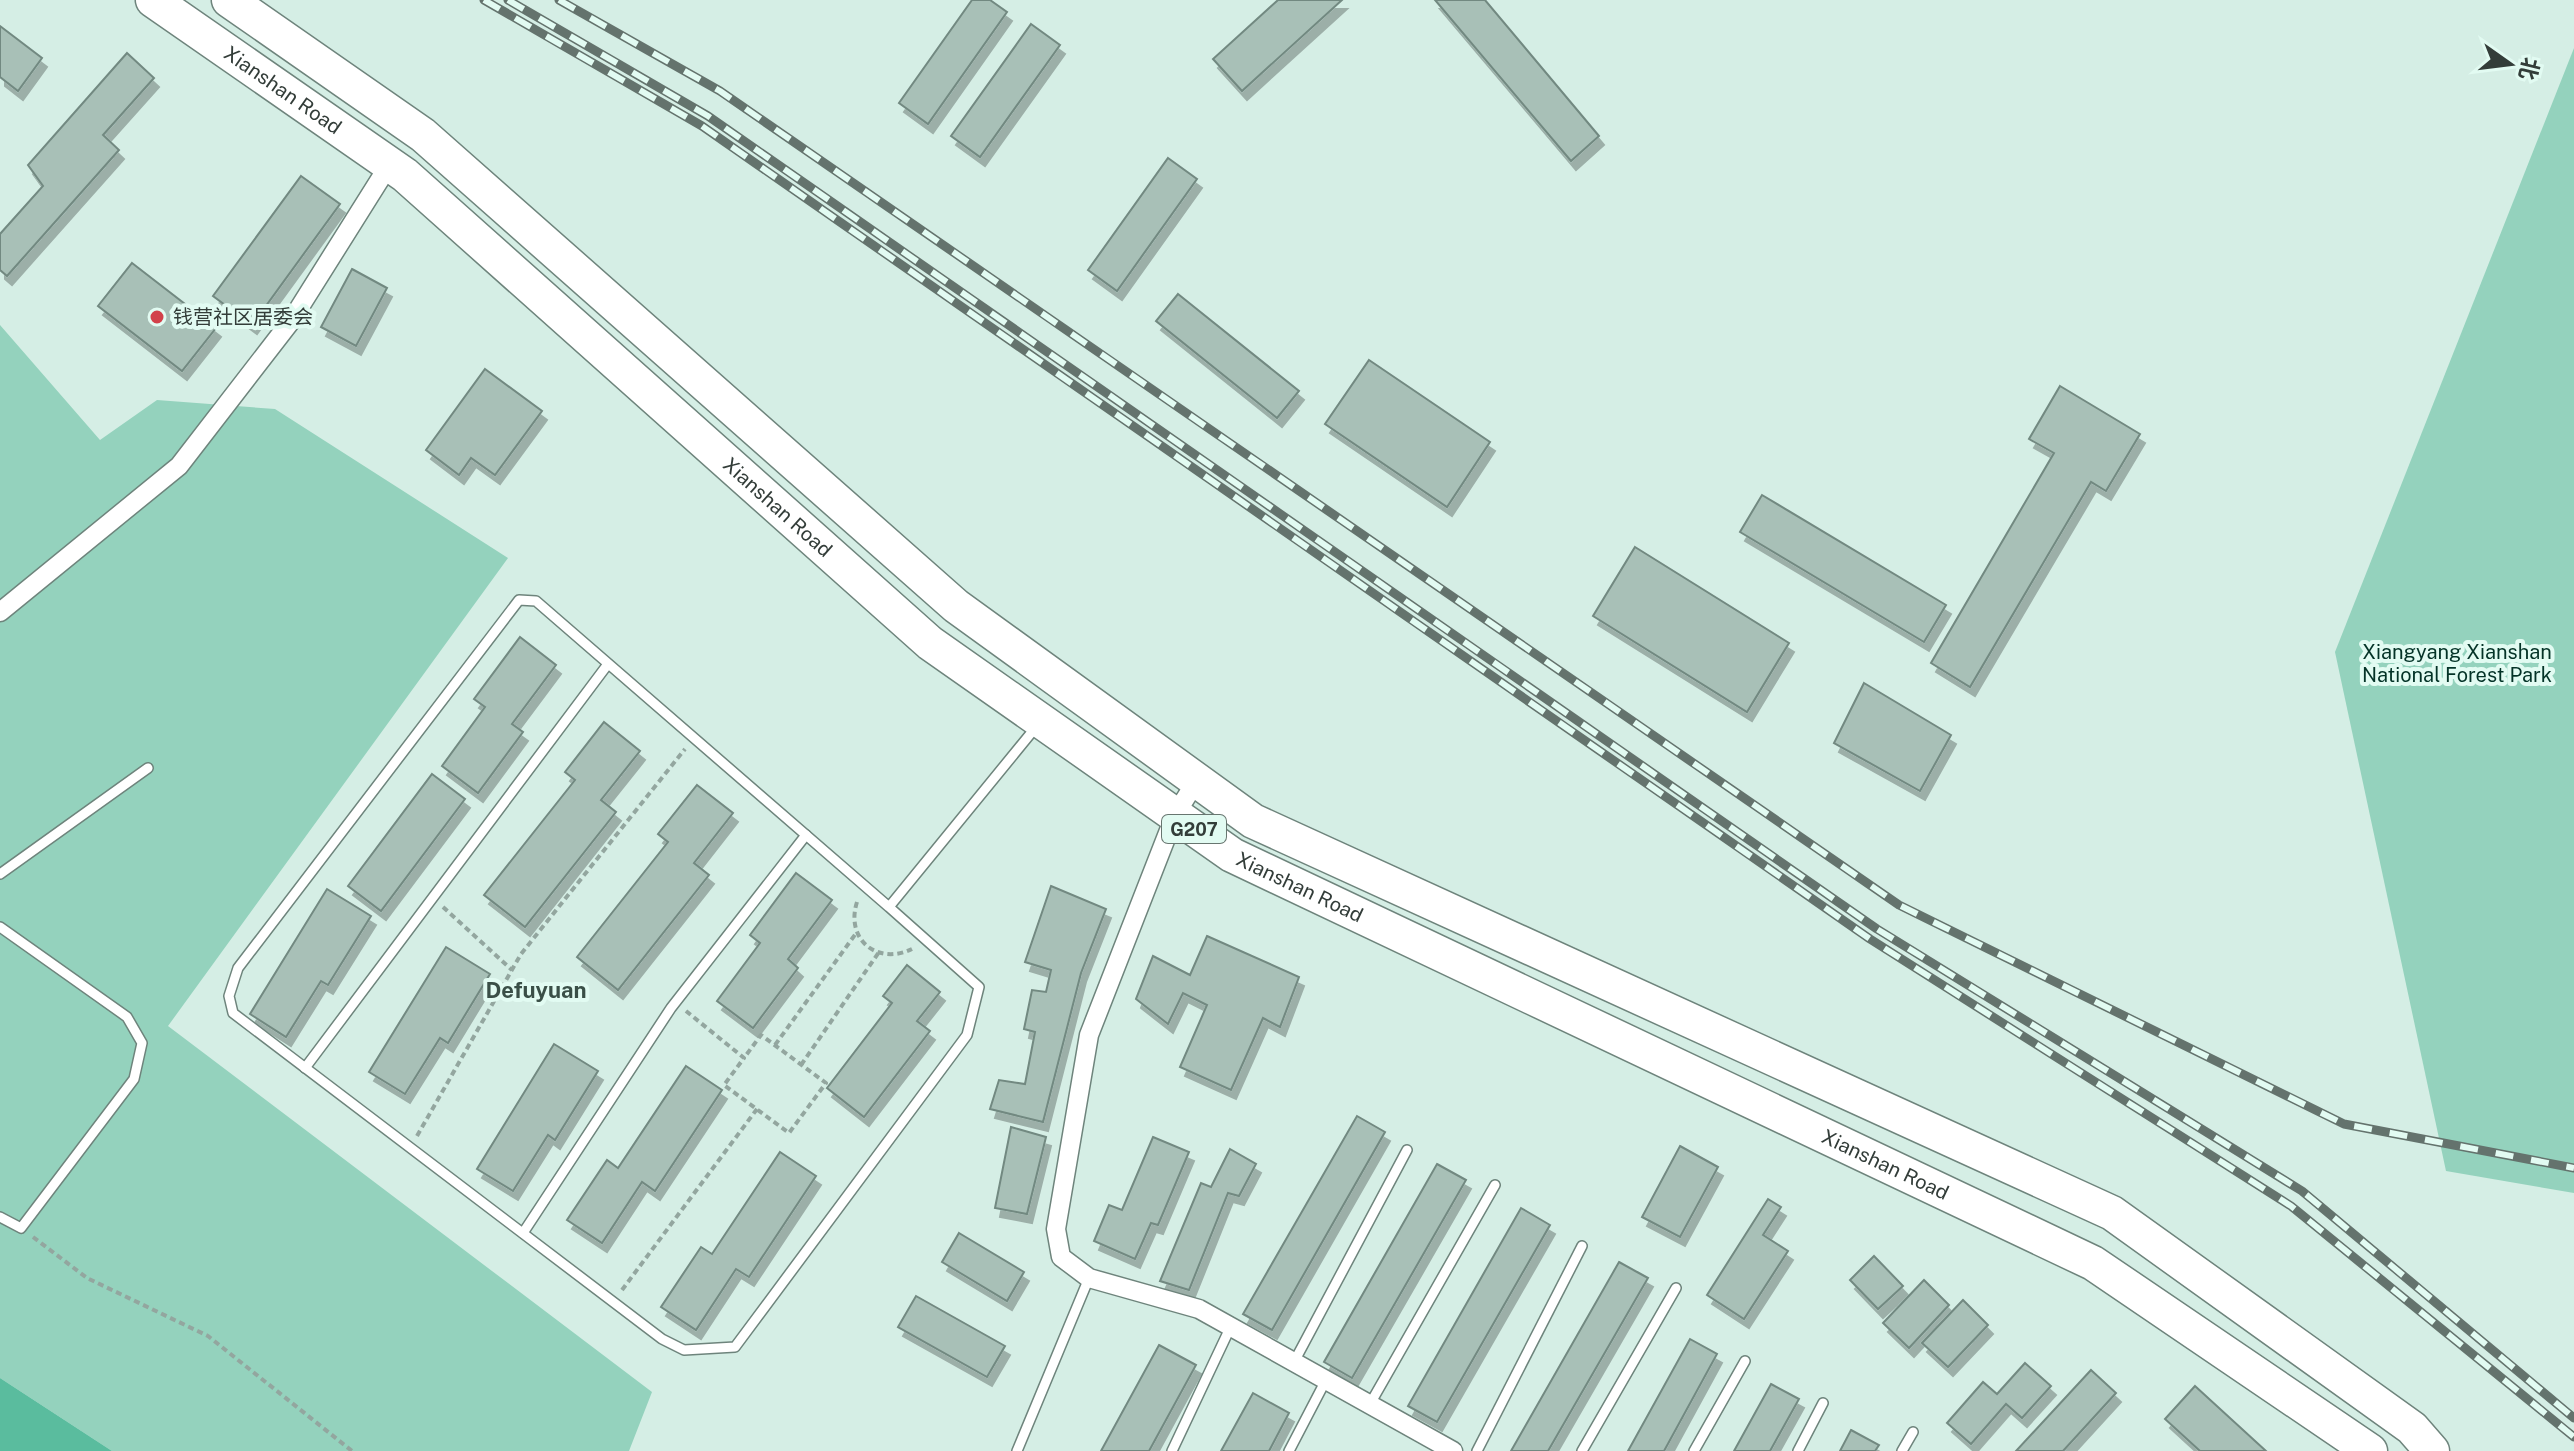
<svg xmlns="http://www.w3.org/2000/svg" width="2574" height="1451" font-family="'Public Sans','Noto Sans SC',sans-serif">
<defs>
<filter id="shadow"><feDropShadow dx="5" dy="9" stdDeviation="0" flood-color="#0004"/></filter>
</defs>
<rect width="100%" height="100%" fill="#d5eee5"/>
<g fill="#94d2bd">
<polygon points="2574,48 2574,1193 2446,1171 2335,652"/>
<polygon points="0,325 100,440 157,400 275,409 508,558 168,1026 652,1392 629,1451 112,1451 0,1378"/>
</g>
<polygon fill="#5abc9e" points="0,1378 112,1451 0,1451"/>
<g fill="#a8c0b7" stroke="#728981" stroke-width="2" filter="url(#shadow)">
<polygon points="972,0 990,0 1007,12 928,124 899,103"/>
<polygon points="1278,0 1342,0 1242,91 1213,59"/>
<polygon points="1435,0 1485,0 1599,136 1571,161"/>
<polygon points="1031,24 1060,45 980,157 951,136"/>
<polygon points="0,26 42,58 18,91 0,77"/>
<polygon points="127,53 154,78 103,135 119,150 7,276 0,270 0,234 43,186 28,165"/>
<polygon points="1168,158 1197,179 1117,291 1088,270"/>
<polygon points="301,176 340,204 252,325 213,296"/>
<polygon points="132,263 216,328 182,371 98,306"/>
<polygon points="352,269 387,288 356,346 321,327"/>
<polygon points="1178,294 1299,391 1277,418 1156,321"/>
<polygon points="1369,360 1490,442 1447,507 1325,424"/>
<polygon points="485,369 542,411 495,475 471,458 459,475 426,450"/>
<polygon points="2060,386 2140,434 2106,491 2091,482 1970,687 1931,663 2054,453 2029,439"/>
<polygon points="1762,495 1946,605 1924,642 1740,532"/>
<polygon points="1635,547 1789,643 1747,712 1593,616"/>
<polygon points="520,637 556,665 512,724 523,732 478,793 442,766 485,707 474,699"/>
<polygon points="1864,683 1951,735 1920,791 1834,743"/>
<polygon points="604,722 640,751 601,800 616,812 525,927 484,895 575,780 565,772"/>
<polygon points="432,774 465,799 381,911 348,886"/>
<polygon points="697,785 733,813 694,863 709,875 618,990 577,957 668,842 658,834"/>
<polygon points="796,873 832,900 788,959 798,968 753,1028 717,1001 760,943 750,935"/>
<polygon points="1051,886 1106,909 1081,973 1043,1122 990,1109 999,1080 1025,1084 1035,1032 1024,1029 1032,990 1046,992 1051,970 1025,962"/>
<polygon points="327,889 371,916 328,985 321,981 286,1037 250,1014"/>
<polygon points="1207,936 1299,977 1280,1027 1263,1018 1231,1090 1180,1067 1207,1005 1183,993 1168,1024 1136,999 1153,956 1190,975"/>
<polygon points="446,947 490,974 448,1043 440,1038 405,1094 369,1072"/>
<polygon points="907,965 940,992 917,1021 930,1031 864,1117 827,1088 892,1003 883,996"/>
<polygon points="554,1044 598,1071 555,1140 548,1135 513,1191 477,1169"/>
<polygon points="686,1066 722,1090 655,1191 642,1182 602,1243 567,1220 607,1160 618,1168"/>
<polygon points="1357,1116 1385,1132 1272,1330 1243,1314"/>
<polygon points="1011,1127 1046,1137 1027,1214 995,1208"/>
<polygon points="1153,1137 1189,1152 1158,1225 1151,1223 1135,1259 1094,1241 1109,1205 1122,1210"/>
<polygon points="1680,1146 1718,1167 1680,1237 1642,1217"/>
<polygon points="1230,1149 1256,1164 1239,1196 1228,1193 1189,1290 1160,1281 1201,1183 1211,1187"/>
<polygon points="780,1152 816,1176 749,1277 736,1269 696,1330 661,1307 701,1247 712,1254"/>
<polygon points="1437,1164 1466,1180 1352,1378 1324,1362"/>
<polygon points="1768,1199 1781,1207 1763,1235 1788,1251 1744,1319 1707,1295"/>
<polygon points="1521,1208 1550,1225 1437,1422 1408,1406"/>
<polygon points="959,1233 1024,1272 1007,1301 942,1262"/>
<polygon points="1874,1256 1903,1286 1878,1309 1850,1280"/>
<polygon points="1619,1262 1648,1278 1548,1451 1511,1451"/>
<polygon points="1924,1280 1949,1305 1909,1348 1883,1323"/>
<polygon points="916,1296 1005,1346 987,1377 898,1327"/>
<polygon points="1963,1300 1988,1325 1948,1367 1922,1343"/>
<polygon points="1690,1339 1717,1354 1664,1451 1628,1451"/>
<polygon points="1159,1345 1196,1365 1149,1451 1101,1451"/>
<polygon points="2025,1363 2051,1386 2022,1418 2006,1404 1971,1444 1947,1423 1983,1382 1997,1394"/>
<polygon points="2091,1370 2116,1393 2063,1451 2016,1451"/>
<polygon points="1771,1384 1799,1399 1770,1451 1734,1451"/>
<polygon points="2195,1386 2266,1451 2200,1451 2165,1419"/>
<polygon points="1253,1393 1289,1413 1269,1451 1221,1451"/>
<polygon points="1851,1430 1879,1445 1875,1451 1840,1451"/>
</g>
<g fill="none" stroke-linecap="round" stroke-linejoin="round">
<defs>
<g id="lane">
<polyline points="0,874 148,768"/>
<polyline points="889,907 536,601 519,600 238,968 229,996 233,1013 662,1339 684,1350 735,1347 967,1035 979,987 889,907 1036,727"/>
<polyline points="0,927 127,1017 142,1043 134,1079 21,1228 0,1217"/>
<polyline points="305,1068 608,664"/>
<polyline points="523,1233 671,1008 806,835"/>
<polyline points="1294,1362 1407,1150"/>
<polyline points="1370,1404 1495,1185"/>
<polyline points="1017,1451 1089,1278"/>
<polyline points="1172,1451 1231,1326"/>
<polyline points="1289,1451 1326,1380"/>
<polyline points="1477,1451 1582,1246"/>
<polyline points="1582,1451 1676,1288"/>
<polyline points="1694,1451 1745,1361"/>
<polyline points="1798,1451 1823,1403"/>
<polyline points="1902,1451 1913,1432"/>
</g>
<g id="street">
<polyline points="0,612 179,466 291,321 389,165"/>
<polyline points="1197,780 1175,815 1089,1035 1056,1229 1061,1257 1089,1278 1199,1309 1453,1451"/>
</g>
<g id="highway">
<path id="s1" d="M153,0l252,175 525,468 302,212 861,408 277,188"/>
<polyline points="229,0 423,135 956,606 1253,821 2112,1213 2412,1428 2432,1451"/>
</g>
</defs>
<use href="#lane" stroke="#6e847c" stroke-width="12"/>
<use href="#street" stroke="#6e847c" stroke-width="21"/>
<use href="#highway" stroke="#6e847c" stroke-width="37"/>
<g stroke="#93a69f" stroke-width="4" stroke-dasharray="6 4" stroke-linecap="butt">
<path d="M857,902c-12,37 20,64 55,47"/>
<polyline points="443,907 512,970"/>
<polyline points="686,1011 744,1058 724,1085 789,1133 826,1083 761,1035 744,1058"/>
<polyline points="775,1045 857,932"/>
<polyline points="801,1065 879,952"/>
<polyline points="417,1136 521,954 685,749"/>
<polyline points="33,1237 87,1278 208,1336 352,1451"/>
<polyline points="622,1290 757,1109"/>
</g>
<use href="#lane" stroke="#fff" stroke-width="9"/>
<use href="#street" stroke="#fff" stroke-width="18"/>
<use href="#highway" stroke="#fff" stroke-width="34"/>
<defs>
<g id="rail">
<polyline points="484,0 702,126 1870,939 2291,1206 2574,1437"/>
<polyline points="508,0 708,116 1877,929 2302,1191 2574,1418"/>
<polyline points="559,0 720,91 1899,905 2344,1124 2574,1168"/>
</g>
</defs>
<use href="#rail" stroke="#64736d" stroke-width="9"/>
<use href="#rail" stroke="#e2fbf2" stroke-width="6" stroke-dasharray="18" stroke-linecap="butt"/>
</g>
<circle fill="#d2424b" stroke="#e2fbf2" stroke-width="3" cx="157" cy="317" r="8"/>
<g text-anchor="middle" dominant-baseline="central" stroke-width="8" stroke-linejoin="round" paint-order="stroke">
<rect fill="#e2fbf2" stroke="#687670" stroke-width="2" x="1162" y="815" width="64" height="28" rx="6"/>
<g font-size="18" font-weight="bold" fill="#333d39">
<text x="1194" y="829">G207</text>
</g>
<g font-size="20" fill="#333d39" stroke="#e2fbf2">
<text stroke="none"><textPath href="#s1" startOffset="158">Xianshan Road</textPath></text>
<text stroke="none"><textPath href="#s1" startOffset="806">Xianshan Road</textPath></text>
<text stroke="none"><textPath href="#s1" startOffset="1454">Xianshan Road</textPath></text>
<text stroke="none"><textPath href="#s1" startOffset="2102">Xianshan Road</textPath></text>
</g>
<g font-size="20" fill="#333d39" stroke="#e2fbf2" text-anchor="start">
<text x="173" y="317">钱营社区居委会</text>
</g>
<g font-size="20" fill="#043327" stroke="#e2fbf2">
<text x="2457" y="652">Xiangyang Xianshan<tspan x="2457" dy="23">National Forest Park</tspan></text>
</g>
<g font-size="22" font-weight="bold" fill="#3a4f47" stroke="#e2fbf2">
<text x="536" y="990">Defuyuan</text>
</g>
</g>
<g transform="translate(2510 64) rotate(104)" stroke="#e2fbf2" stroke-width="6" paint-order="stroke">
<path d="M0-6L14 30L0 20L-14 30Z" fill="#333d39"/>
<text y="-12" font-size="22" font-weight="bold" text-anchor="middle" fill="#333d39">北</text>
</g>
</svg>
